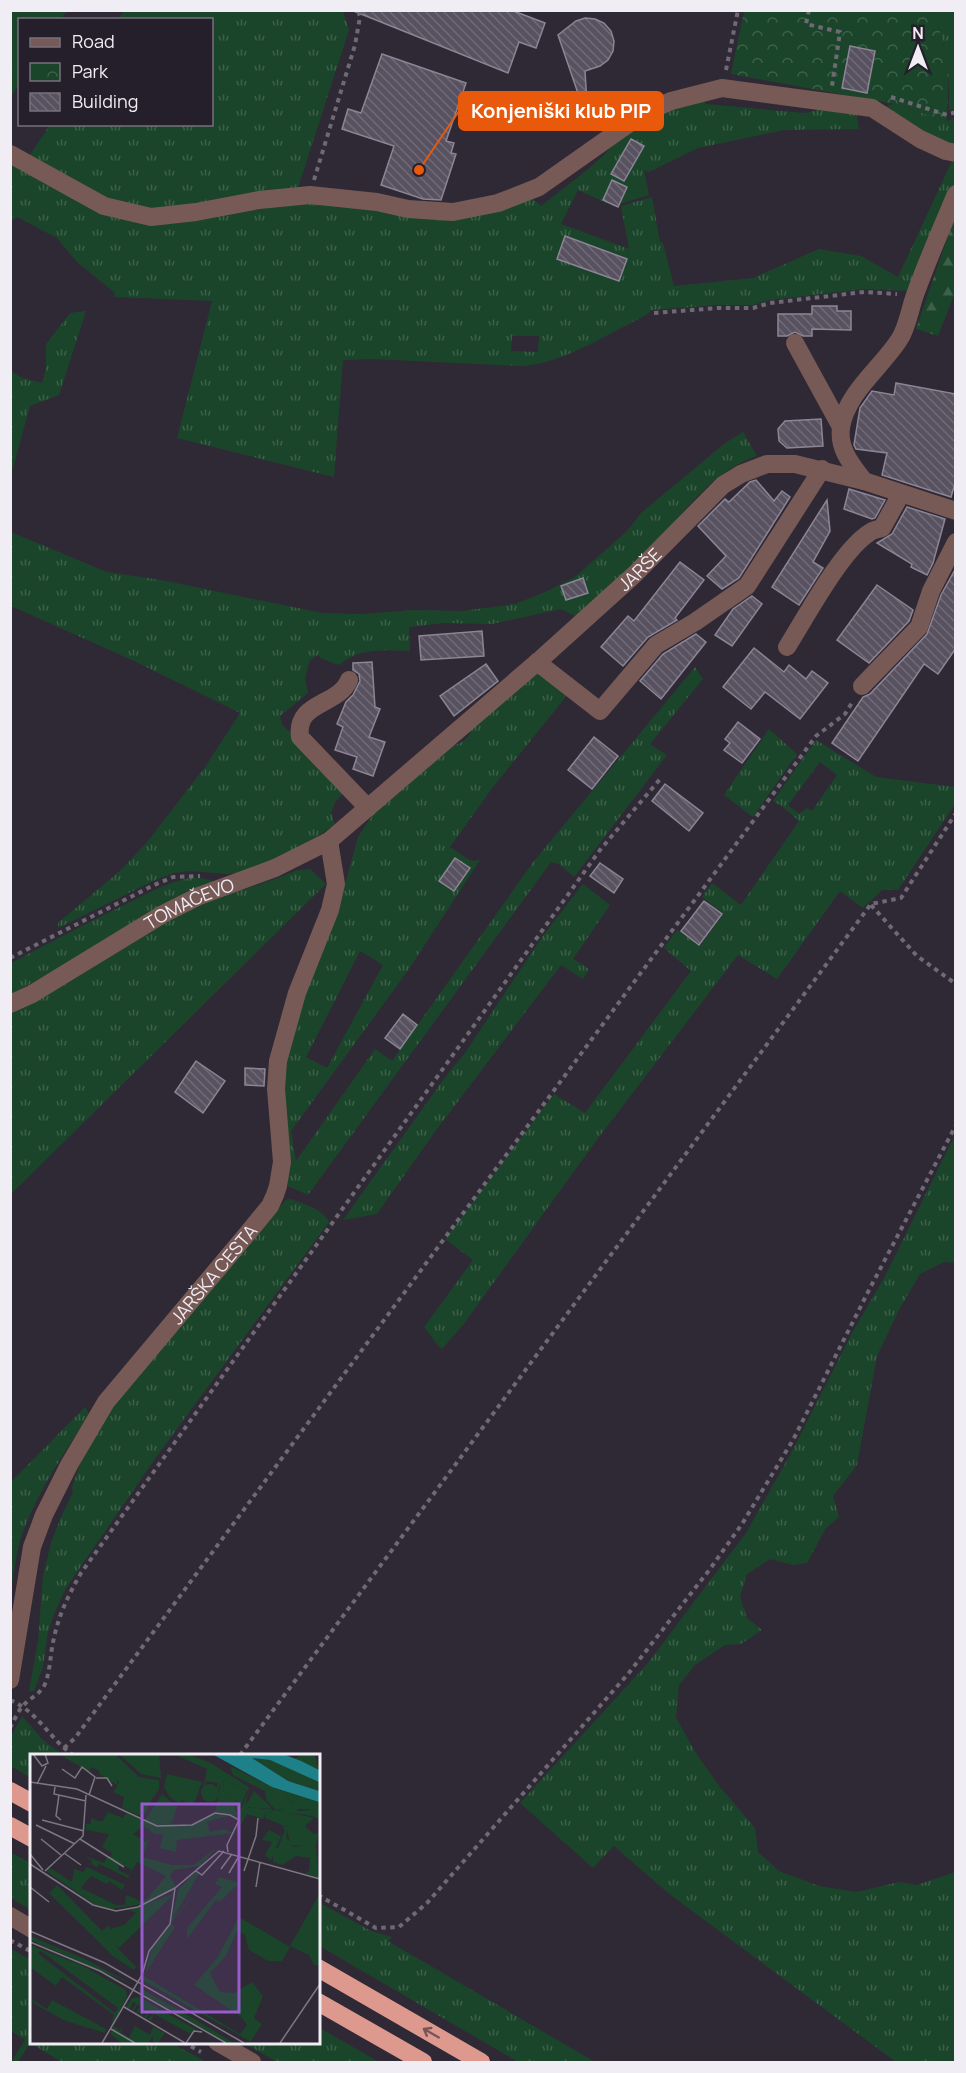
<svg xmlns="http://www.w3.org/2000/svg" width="966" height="2073" font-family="Manrope,sans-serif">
<defs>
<pattern id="grass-tufts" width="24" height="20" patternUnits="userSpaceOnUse" patternTransform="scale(1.5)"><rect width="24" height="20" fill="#1b452a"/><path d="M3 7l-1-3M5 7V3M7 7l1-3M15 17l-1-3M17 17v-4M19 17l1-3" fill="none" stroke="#3d604a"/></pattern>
<pattern id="forest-firs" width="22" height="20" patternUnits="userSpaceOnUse" patternTransform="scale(1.5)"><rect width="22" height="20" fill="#1b452a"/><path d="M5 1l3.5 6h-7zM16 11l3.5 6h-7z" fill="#3d604a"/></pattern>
<pattern id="park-crowns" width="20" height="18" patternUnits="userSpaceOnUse" patternTransform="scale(1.5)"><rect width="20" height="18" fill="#1b452a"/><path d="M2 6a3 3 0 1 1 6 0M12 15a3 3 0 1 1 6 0" fill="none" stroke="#3d604a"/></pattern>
<pattern id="building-back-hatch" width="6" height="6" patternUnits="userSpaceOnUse" patternTransform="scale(1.5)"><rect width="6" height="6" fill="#585160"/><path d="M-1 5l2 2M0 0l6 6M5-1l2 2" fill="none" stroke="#706a77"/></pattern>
</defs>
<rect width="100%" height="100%" fill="#2f2835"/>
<g fill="url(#grass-tufts)" fill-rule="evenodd">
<polygon points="124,11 343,11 349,30 297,191 156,211 104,200 29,156 50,125 212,124 212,20 118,19"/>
<polygon points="932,11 955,11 955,109 949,111 949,65 936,17"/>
<path d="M703,99l3,5 98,9 25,-5 28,7 2,14 -75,1 -86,18 -49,24 -5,-2 5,25 -36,11 -35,-16 -17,34 68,25 -8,-43 31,-9 8,45 3,1 11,43 79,-8 66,-29 42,7 37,21 54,-116 3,2v22l-43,106 -48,-2 -94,11 -17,5h-35l-66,5 -7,6c-39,18 -78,46 -122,50l-152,-7 -28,1 -9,117 -157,-39 35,-137 -98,-4 1,-4 -38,-31 -20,-24 -40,-21 -6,4v-56l85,44 40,12 179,-20 89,14 126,-19 11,10 46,-36 17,-15 15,-17 24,-19zM512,336h27l-1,16 -27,-1z"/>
<polygon points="894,104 947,121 955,118 955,145 937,141 884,107"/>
<polygon points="86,311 59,395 30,406 11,475 11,371 22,378 42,383 46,369 46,344 70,313"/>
<path d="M743,432l14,24c-41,13 -68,51 -97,81 -27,28 -53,55 -83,80l-16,-8 -69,15 -48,-1 -35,4 1,24c-26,-1 -50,-4 -71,14l-17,-6 -4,-4 -8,5 -5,17 3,16 -28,23 2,9 10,9 54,57 -11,11 -4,11 4,11 -25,18 -57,28 -25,4 -39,-3 -15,2 -23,9 -93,46v-5l63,-53 27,-29 57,-74 35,-54 -108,-53 -121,-54v-74l96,40 54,8 161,33 38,1 54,-4 48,1 53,-7 30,-12 30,-15 53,-47 13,-17 83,-69z"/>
<path d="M695,667l8,12 -53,65 17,11 -93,122 -15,-13 -8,-2 -243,333 -20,-9v-23l-7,-80 13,-59 47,-125 17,-62 11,-17 28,-30 49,-41 16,-7 7,-6 2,-9 66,-57 32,23 -76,94 -43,60 21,14 9,-1 -71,109 -118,162 5,30 79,-112 17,12 142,-200zM360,951l23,14 -56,103 -21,-11z"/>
<polygon points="769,729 797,754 753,817 724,795"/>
<path d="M816,740l60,37 79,10v17l-57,86h-16l-19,18 -23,-17 -63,88 -39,-24 -142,186 -133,184 -21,24 -6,-6 -12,-16 49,-67 -28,-21 109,-145 31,19 106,-142 -27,-23 13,-18 23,16 23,-32 -21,-17 10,-14 29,22 58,-84 -16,-14 -10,-6zM820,762l17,13 -25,36 -5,-3 -8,6 -11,-9z"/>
<path d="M310,869l16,15 -315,310v-182c61,-25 112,-69 171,-99 37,-18 78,-27 116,-43z"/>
<path d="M190,878h11l13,3c-73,29 -134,79 -203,113v-31c34,-18 68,-36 103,-53 25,-12 49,-27 76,-32z"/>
<polygon points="583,884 610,905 573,959 589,969 583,979 561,965 434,1133 377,1214 343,1220 446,1076 465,1053 542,937"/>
<polygon points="955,1135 955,1263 944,1262 920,1274 899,1310 877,1356 857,1465 833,1496 839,1517 826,1528 807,1563 793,1565 770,1559 747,1574 740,1597 747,1618 762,1630 741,1644 725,1645 695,1665 679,1685 676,1717 695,1752 720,1787 755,1828 758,1852 779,1871 819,1886 856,1892 899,1882 917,1885 955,1872 955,2062 896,2062 668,1893 614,1846 593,1868 520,1803 648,1663 746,1533 790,1455 852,1333 885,1276"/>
<path d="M291,1199c12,5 32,10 38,23l-172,234 -91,132 -12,26 -6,18 -5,35 -9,24h-5l9,-50 5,-65 8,-33 10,-26 12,-25 -1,-5 8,-23 31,-55 175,-209z"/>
<path d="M85,1407l4,7c-22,35 -47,71 -63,110 -9,21 -12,45 -15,68v-110z"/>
<polygon points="22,1716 43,1740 63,1755 32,1755 31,1778 11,1766 11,1736"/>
<polygon points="10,1852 31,1863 31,1910 11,1898"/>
<polygon points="318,1902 371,1931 392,1937 388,1941 595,2062 518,2062 318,1945"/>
<polygon points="10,1948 31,1960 32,2042 170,2042 206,2062 62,2062 30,2043 18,2062 11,2062 25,2040 11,2031"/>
<polygon points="318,2027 379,2062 277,2062 242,2042 318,2042"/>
</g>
<g fill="url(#forest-firs)">
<polygon points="11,10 67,11 61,19 20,20 19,83 11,97"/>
<polygon points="955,216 956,290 938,336 916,329"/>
</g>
<polygon fill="url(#park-crowns)" points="744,11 932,11 936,17 949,65 947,121 894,104 731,74"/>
<g fill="url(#building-back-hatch)" stroke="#8c8595" stroke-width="1.5">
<polygon points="351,10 511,10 545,23 536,48 519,42 508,73"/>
<polygon points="585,18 595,19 604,23 611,31 614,41 613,51 608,60 600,66 585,71 587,104 582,105 558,35 576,21"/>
<polygon points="850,46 875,51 867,93 842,88"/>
<polygon points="382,54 466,83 446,141 454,143 451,153 456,154 441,200 423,199 381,185 394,146 342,129 348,109 361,113"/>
<polygon points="631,139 644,146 624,181 611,174"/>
<polygon points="612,180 627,187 618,207 603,200"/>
<polygon points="565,236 627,259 619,281 557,259"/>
<polygon points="812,306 837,306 837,311 851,311 851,330 812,329 812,336 803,336 795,332 787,336 778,336 778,314 812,314"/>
<polygon points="896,383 956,394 956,480 951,497 882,475 887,453 856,449 854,445 860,408 872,391 894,395"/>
<polygon points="821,419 823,446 787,448 779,441 778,429 785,421"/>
<polygon points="756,480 774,501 782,491 790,497 739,578 722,589 707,576 726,556 698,526 725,499 729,502 750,482"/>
<polygon points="849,489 885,500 875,518 872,519 844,509"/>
<polygon points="827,500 830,531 813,562 823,568 799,605 772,587"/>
<polygon points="907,507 945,519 933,563 927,575 911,567 912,564 877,543 892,534"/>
<polygon points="680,562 704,580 675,618 677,620 648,637 623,666 601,647 628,616 634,621"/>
<polygon points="956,568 956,648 938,674 924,664 858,761 832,743 863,697 870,694 927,634 941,595"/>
<polygon points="583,578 588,593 566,600 561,586"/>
<polygon points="877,585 913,610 909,621 869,663 837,640"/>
<polygon points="752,596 762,604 732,646 715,635 733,609"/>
<polygon points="482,631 484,656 421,660 419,636"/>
<polygon points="696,634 706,642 661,699 640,681 663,654"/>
<polygon points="754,648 784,672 789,665 806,679 812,671 828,683 800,719 765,692 751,709 723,687"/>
<polygon points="372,662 375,707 380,709 369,737 385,742 373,776 353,769 357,757 335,750 343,727 337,724 346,702 353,695 360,681 359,674 353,670 353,663"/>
<polygon points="486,664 498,681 454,716 440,696"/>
<polygon points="738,722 760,739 742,763 724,750 730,743 725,739"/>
<polygon points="594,737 618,756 592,789 568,770"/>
<polygon points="665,784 703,813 689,831 652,801"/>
<polygon points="455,858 470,868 454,891 439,881"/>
<polygon points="600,863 623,879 614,893 590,876"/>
<polygon points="704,901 722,914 699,945 681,931"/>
<polygon points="403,1014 417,1025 400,1049 385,1038"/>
<polygon points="196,1061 225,1081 203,1113 175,1092"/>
<polygon points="245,1068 265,1069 264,1086 245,1085"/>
</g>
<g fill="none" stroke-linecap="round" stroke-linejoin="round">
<g stroke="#6f6974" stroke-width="4" stroke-dasharray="4.5 4.5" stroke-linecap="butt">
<polyline points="809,10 806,24 840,32 832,86"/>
<polyline points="726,70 738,10"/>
<polyline points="891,97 947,115 956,112"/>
<polyline points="314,180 355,45 360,17 358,10"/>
<polyline points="654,313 718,308 753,308 770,303 864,292 897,294"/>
<polyline points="871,905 917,956 956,984"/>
<polyline points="10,958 154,885 173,877 200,876"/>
<path d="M10,1700c27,11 40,39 63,55"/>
<path d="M10,1728c4,-7 7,-15 12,-21 7,-9 18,-12 23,-23 6,-15 5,-31 9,-46 5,-24 15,-44 27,-65l519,-723 61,-72"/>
<polyline points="64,1748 75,1738 816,736 845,714 853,701"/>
<polyline points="240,1755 871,904 901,898 956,813"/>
<polyline points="318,1895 376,1928 399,1927 427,1903 628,1674 710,1569 742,1524 793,1440 869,1290 956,1125"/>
<polyline points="10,1940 32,1952"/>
<polyline points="183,2042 201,2052"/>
</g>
<g stroke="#775a56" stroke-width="18">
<polyline points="10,154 104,206 151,217 196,212 259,200 310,195 377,202 408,209 453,212 498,203 539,187 644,113 671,101 722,88 872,108 920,139 946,151 956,153"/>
<polyline points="795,343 841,427"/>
<path d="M864,481c-12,-16 -26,-32 -23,-53 5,-35 40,-60 58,-88 9,-13 11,-33 17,-48 12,-33 26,-65 40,-98"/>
<path d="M787,647c19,-30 54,-96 82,-114 3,-3 9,-4 13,-5l19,-34"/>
<polyline points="537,662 600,711 656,645 695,622 747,586 822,469"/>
<path d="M349,680c-10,26 -54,21 -49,57l68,71"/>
<polyline points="862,686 919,627 931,591 956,542"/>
<path id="s1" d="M10,1004l22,-10 131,-80 36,-18 76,-28 54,-27 213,-183 93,-84 88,-89 18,-11 26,-10h28l69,17 92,30"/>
<path id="s2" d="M10,1680l22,-133 12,-32 25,-50 37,-63 141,-168 23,-28 5,-11 3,-9 4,-24 -6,-73 2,-28 19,-68 33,-83 6,-26 -7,-43"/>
<polyline points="10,1916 32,1929"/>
<polyline points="217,2042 252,2062"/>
</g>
<g stroke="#de998e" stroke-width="18">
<polyline points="10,1791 32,1803"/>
<polyline points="10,1826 32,1838"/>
<polyline points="318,1968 481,2062"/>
<polyline points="318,2002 423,2062"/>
</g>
</g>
<defs><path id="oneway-shaft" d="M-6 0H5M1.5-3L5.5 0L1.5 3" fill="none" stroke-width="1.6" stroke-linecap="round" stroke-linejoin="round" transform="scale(1.5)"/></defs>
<use stroke="#785658" href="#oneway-shaft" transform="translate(431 2033) rotate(-150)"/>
<g text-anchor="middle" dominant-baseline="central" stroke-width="4.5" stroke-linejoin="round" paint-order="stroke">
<g font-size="18" fill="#f1edf5" stroke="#251f2b">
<text stroke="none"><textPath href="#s1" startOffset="772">JARŠE</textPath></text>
<text stroke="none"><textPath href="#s1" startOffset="206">TOMAČEVO</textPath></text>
<text stroke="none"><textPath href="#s2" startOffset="465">JARŠKA CESTA</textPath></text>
</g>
</g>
<g transform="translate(30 1754)">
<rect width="290" height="290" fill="#2f2835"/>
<path d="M29,0h56l24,23 20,3v9l-5,8 -16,-10 -7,5 -6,-13 -8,1 1,6 -19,-12 1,-3 -9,-4 -2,5zM89,0h40l2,24 -20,-4zM144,0h15l23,10 37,23 -1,4 -24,-12 -1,12 18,14 -1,6 9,-21 -4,17 9,-16 19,18 -24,-2 -9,11 -8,-3 6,1 -2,-10 -17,-13 3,-14 -8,24 4,-20 -12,-2 -2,12 -1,-3 4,-21zM274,0l11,2 4,14 -26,-11zM132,40l15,13 -5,16 -4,1 20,2 25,-12 15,2 -21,6 3,10 14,-3 10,4 -57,7 -1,12 -16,-4 3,-14h-9l-10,-8 -11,8 13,8 5,-7 -9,22 30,8h22l23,-18 -17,19 -27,4 -3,6 6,11 -34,17 -30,5 -18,-5 -48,-33 4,-3 22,14 2,-13 9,3 4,-5 38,18 -3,5 -13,-9 -2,3 -16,-8 -10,12 35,17h9l1,-10 15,6 7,-3 18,-22 -29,-14 -9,16 -29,-14 -2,3 -6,-3 1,-3 -7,-5 19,7 3,-6 12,8 -1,5 11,5 3,-5 -22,-12 2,-5 -10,-6 7,-13 -23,-4v-6h5v-6l11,4 6,-10 15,6 3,-5 32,12 -13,-5zM255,44l9,4 -4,2 9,7 12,-1 1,6 -34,-5 6,-2zM245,56l39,8 -9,8 8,7 -9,12 -14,1 -3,-19 -22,-9v-5zM239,76l12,6 -10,24 -6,-5 7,-13 -10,-2zM166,117l3,3 -27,46 41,-48 -42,51 7,-33zM189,123l20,6 -19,19 -4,-2 -29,39v-11l35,-41 -7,-3zM27,131l53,54 -8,-8 6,-6 2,4 14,-4 12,-12 -7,-3 46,-17 -56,55 -5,-4 22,23 -2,3 -20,-13 -65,-64zM289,141v70h-5l-5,-10 -19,-9zM209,163l51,30 -8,14h-14l-19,-11 -4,-15 -8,-4 -11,25 -16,17 10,19 14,1 18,-11 11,14 -9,22 8,6 -11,17 2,2 -111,-63 2,-4 96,58 7,-9 -6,-8 -47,-32 23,-27zM141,170l4,3 -30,47 7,-26zM0,182l55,23 49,26 -104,-45zM0,191l51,20 45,25 1,7 -17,31 4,-13 -52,-38 -6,9 -26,-19zM11,197l77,57 -3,5 -70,-54 -7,-6zM108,233l58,33 38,23h-7l-88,-51zM109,243l33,19 25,14 -6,4 -37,-20 -3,7 -3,-2 5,-5 -4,-2 -2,6 -3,-1 5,-6 -4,-2 -3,7 -2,-1 4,-6 -3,-2 -3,6h-2l4,-7 -3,-2 -3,7 -2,-1 4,-6 -3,-2 -3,7 -4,-2 6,-9zM0,244l17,11 5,-9 54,29 -1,4 -39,-12 -30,-16zM93,271l-2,8 8,5 6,-12 15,9 3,-8 12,6 -7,10 -5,-1v-6l-4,7h-27l-12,-9 4,-8 6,5z" fill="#1b452a" fill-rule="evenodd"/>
<path d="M222,4l18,2 41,17 8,5v9l-31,-10zM200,12l42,21 47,15v17l-7,-3 -2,-7h-19l-2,-4 5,-3 -8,-4 -2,11 -8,1 -10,-10 -1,-9 -32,-16zM83,16l12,4 6,18 9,-9 14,12 -11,22 -21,-9 2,-11 -11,-5 6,-9zM137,20l35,8 -7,19 -4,3 -10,-4 -1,5 -11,-9 -5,-9zM221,53l24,3 -10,3 -2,6 -16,-5 -13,23 10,-27zM251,71l7,3 -2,9 7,10 8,-1 10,-12 8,-1 -3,12 3,33 -14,-5 4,-2 1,-13 -14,-2 -14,9 -9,-3v-13l5,-1 7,-18z" fill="#1b452a"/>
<path d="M194,25l23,12 -6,14 -18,-14zM189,39l15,9 3,14 -22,-4z" fill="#1b452a"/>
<path d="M171 39a9 9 0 1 1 18 0a9 9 0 1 1-18 0Z" fill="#1b452a"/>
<path d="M182,0h71l18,7 18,9v12l-49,-22 -18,-2 36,23 31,10v11l-47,-15z" fill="#1e8088"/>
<path fill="none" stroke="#7d7782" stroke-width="1.5" d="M3,0l9,12 6,-3 -3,-9M32,15l13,9 7,-11 13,10 -6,18M66,24h11l5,8M0,28l47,7 80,37 35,-1 23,-12 15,2 9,5 -12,25 1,7M7,30l9,-18M25,33l-1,7 32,7M29,41l-3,21 5,4M12,66l42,11M6,71l39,19M11,85l20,16M50,85l44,28M34,99l17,12M0,100l13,16M0,110l63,41 23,6 22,-4 37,-19 44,-37 101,28M191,115l11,-15M15,117l38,-35 3,-41M166,117l6,4 22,-24M214,117l12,-35 2,-18M199,119l10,-17M0,133l19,15M226,133l4,-25M0,177l75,32 139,80M0,188l70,29 126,72M94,253l61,36M81,275l24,14M72,289l40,-68 7,-24 21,-27 5,-36M156,289l8,-12 8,1M250,289l40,-59"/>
<path fill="#985ccc" fill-opacity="0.15" stroke="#985ccc" stroke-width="3" d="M112,50h97v208h-97z"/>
<rect width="290" height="290" fill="none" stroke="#f1edf5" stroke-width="3"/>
</g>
<path fill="none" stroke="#e8590c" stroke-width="2" d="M419 170L459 111"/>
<circle fill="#e8590c" stroke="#251f2b" stroke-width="2" cx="419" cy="170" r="6"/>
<rect fill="#e8590c" stroke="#e8590c" stroke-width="2" x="459" y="92" width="204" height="38" rx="6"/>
<g font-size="20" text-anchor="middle" font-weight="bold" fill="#fff">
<text x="561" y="118">Konjeniški klub PIP</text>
</g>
<rect width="966" height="2073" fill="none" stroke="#f1edf5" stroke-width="24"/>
<rect x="18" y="18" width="195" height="108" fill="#251f2b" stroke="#77717c" stroke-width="1.5"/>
<rect x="30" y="38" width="30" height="9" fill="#775a56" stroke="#77717c" stroke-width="1.5"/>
<text x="72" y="48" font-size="18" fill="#f1edf5">Road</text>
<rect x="30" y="63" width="30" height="18" fill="url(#park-crowns)" stroke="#77717c" stroke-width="1.5"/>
<text x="72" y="78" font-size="18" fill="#f1edf5">Park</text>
<rect x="30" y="93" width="30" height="18" fill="url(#building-back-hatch)" stroke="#77717c" stroke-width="1.5"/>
<text x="72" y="108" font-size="18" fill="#f1edf5">Building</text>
<g transform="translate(918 48)" stroke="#251f2b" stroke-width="4.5" paint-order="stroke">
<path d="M0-4.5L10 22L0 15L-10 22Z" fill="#f1edf5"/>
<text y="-9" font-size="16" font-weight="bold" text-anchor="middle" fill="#f1edf5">N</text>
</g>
</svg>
